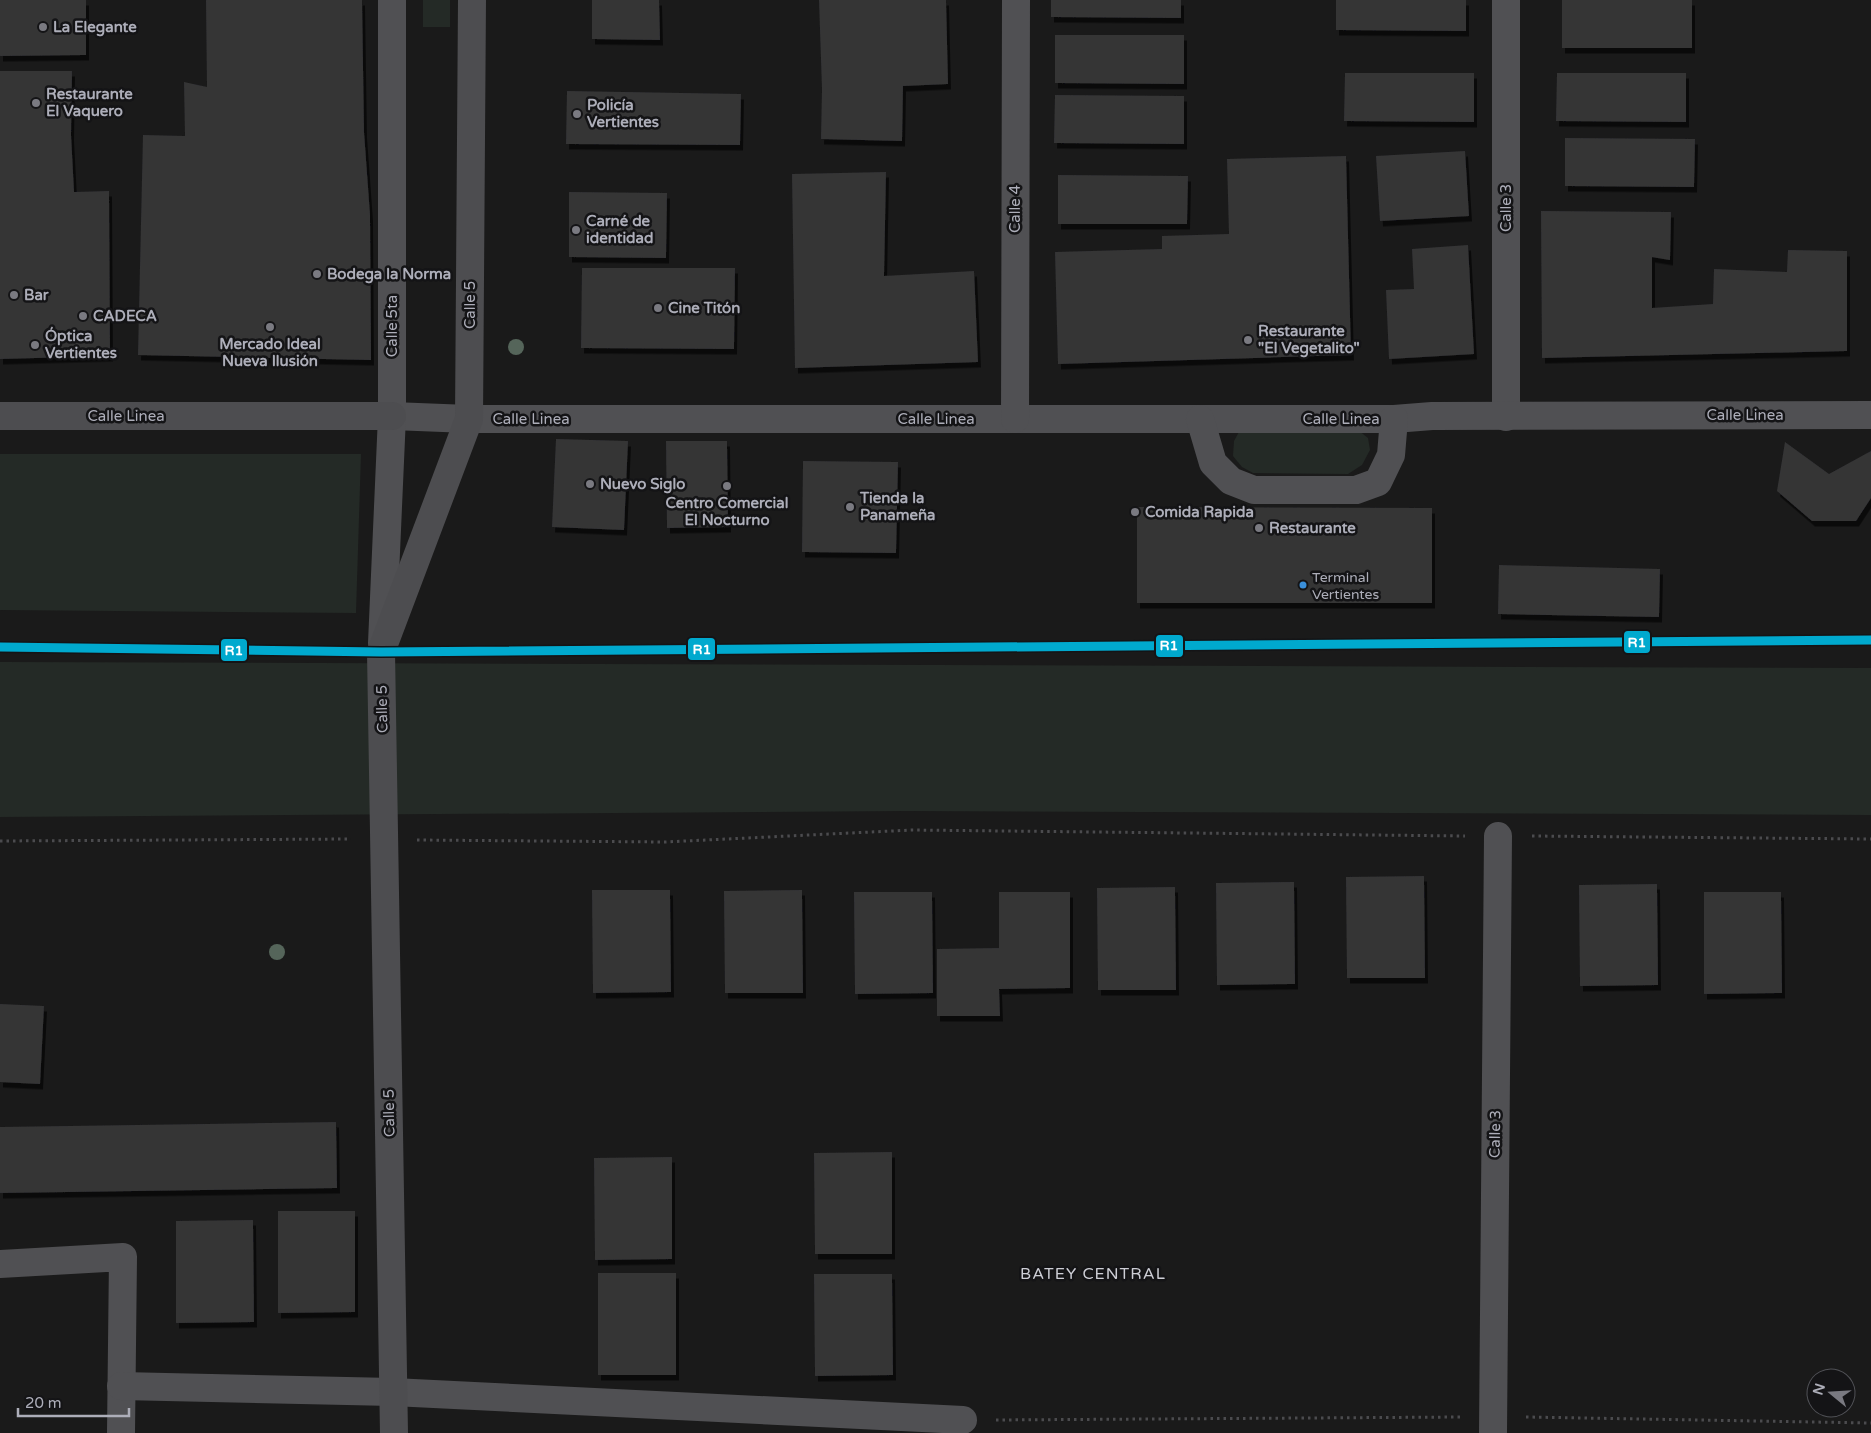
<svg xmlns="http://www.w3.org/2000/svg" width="1871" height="1433" font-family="'Varela Round',sans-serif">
<defs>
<filter id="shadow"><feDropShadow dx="3" dy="5.5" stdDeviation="0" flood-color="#0009"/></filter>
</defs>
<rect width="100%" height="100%" fill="#1a1a1a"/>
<g fill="#242a26">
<rect x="423" y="0" width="27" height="27"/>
<polygon points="1354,427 1368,438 1370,450 1362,465 1348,474 1253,473 1242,467 1233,456 1234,441 1240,430"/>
<polygon points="0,454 361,454 356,613 0,610"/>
<polygon points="0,662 1871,668 1871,815 906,811 0,817"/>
</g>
<g fill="#343436" filter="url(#shadow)">
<polygon points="0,0 86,0 86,55 0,56"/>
<polygon points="206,0 362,0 364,132 370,215 371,360 138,355 143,135 185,136 184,82 207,87"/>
<polygon points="592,0 659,0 660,40 592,39"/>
<polygon points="819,0 946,0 948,84 903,86 902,141 821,139 822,89"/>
<polygon points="1051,0 1181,0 1181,18 1051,17"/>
<polygon points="1336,0 1466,0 1466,31 1336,30"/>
<rect x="1562" y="0" width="130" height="48"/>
<polygon points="1055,35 1184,35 1184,84 1055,83"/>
<polygon points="0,71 72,71 71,135 74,192 109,191 110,356 0,359"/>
<polygon points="1345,73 1474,73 1474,122 1344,121"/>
<polygon points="1557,73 1686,73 1686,122 1556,121"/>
<polygon points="567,91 741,94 740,145 566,144"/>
<polygon points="1055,95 1184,96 1184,144 1054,143"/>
<polygon points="1565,138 1695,139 1694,187 1565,186"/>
<polygon points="1465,151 1469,216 1380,221 1376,156"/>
<polygon points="1346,156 1351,355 1058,364 1055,252 1162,249 1162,236 1229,234 1227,159"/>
<polygon points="886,172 884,276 974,271 978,362 795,368 792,174"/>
<polygon points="1058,175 1188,176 1187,224 1058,224"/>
<polygon points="569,192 667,193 666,258 569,257"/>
<polygon points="1541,211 1671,212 1670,260 1652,257 1652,308 1713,304 1714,269 1787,272 1788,250 1847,251 1847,351 1542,358"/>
<polygon points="1468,245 1474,354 1389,359 1386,290 1414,289 1412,249"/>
<polygon points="582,268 735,268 734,349 581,348"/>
<polygon points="556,439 628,441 624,530 552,527"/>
<polygon points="666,441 727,441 728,527 667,528"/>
<polygon points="1785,442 1829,474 1871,451 1871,498 1856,521 1812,521 1777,491"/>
<polygon points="803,461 898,462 896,553 802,552"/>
<polygon points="1137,507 1432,508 1432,603 1137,603"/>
<polygon points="1499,565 1660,569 1659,617 1498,614"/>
<polygon points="1424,876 1425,978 1347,978 1346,877"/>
<polygon points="1294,882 1295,984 1217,985 1216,883"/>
<polygon points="1657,884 1658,985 1580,986 1579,885"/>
<polygon points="1175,887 1176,990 1098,990 1097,888"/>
<polygon points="592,890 670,890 671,992 593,993"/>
<polygon points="802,890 803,993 725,993 724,891"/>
<polygon points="854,892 932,892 933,993 855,994"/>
<polygon points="999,892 1070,892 1070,988 999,989 1000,1016 937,1016 937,949 999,948"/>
<polygon points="1704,892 1781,892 1782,993 1704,994"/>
<polygon points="0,1004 44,1006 40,1084 0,1082"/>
<polygon points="336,1122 337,1188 0,1193 0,1127"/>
<polygon points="892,1152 892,1254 815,1254 814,1153"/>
<polygon points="672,1157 672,1259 595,1260 594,1158"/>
<polygon points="278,1211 355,1211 355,1312 278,1313"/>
<polygon points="253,1220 254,1322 176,1323 176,1221"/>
<rect x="598" y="1273" width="78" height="102"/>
<polygon points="814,1274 892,1274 893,1375 815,1376"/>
</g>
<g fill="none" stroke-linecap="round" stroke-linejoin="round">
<g stroke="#4b4b4e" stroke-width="3" stroke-dasharray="2.5 4" stroke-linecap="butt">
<polyline points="1532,836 1871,839"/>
<polyline points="417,840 665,842 912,830 1465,836"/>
<polyline points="0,841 351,839"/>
<polyline points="1526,1417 1871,1423"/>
<polyline points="996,1420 1460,1417"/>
</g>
<g stroke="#505053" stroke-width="28">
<polyline points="1506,0 1506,417"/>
<polyline points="392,416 469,419 1394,419 1432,416 1871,415"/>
<polyline points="1015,419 1016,0"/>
<polyline points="1200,419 1213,463 1231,481 1254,490 1356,490 1378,482 1391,455 1394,419"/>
<polyline points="382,643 392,416 392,0"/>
<polyline points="0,1264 123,1257 121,1433"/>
<polyline points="121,1386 393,1392 963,1420"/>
<polyline points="1493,1433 1498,836"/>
</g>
<g stroke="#4d4d50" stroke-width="28">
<polyline points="0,416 392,416"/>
<polyline points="394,1433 381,652 469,419 472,0"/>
</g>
<defs>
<polyline id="rail-1" points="0,647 381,652 1871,640"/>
</defs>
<use href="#rail-1" stroke="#141416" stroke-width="12"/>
<use href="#rail-1" stroke="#00a9ce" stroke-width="9"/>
</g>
<g fill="#55655a">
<circle cx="516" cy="347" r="8"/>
<circle cx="277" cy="952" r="8"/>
</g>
<g fill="#7a7a81" stroke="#141416" stroke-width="2">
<circle cx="43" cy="27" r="5"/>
<circle cx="36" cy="103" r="5"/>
<circle cx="577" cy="114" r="5"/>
<circle cx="576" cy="230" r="5"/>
<circle cx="317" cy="274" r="5"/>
<circle cx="14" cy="295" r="5"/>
<circle cx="658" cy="308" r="5"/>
<circle cx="83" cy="316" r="5"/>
<circle cx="270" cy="327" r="5"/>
<circle cx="1248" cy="340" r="5"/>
<circle cx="35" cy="345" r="5"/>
<circle cx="590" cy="484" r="5"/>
<circle cx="727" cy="486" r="5"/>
<circle cx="850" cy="507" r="5"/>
<circle cx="1135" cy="512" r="5"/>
<circle cx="1259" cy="528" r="5"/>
</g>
<circle fill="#3a90db" stroke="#141416" stroke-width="2" cx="1303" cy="585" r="4.5"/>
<g text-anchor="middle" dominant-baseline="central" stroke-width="5" stroke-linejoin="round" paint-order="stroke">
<g font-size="14" fill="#adaeb9" stroke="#141416" text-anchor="start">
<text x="1312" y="577">Terminal<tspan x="1312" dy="17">Vertientes</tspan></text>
</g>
<g font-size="15" font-weight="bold" fill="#adaeb9" stroke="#141416" text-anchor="start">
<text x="53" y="27">La Elegante</text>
<text x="46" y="94">Restaurante<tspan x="46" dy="17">El Vaquero</tspan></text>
<text x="587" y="105">Policía<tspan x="587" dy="17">Vertientes</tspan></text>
<text x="586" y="221">Carné de<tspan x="586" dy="17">identidad</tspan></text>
<text x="327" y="274">Bodega la Norma</text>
<text x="24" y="295">Bar</text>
<text x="668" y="308">Cine Titón</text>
<text x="93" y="316">CADECA</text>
<text x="1258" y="331">Restaurante<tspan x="1258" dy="17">"El Vegetalito"</tspan></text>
<text x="45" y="336">Óptica<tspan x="45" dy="17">Vertientes</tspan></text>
<text x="270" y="344" text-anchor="middle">Mercado Ideal<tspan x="270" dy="17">Nueva Ilusión</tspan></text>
<text x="600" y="484">Nuevo Siglo</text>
<text x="860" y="498">Tienda la<tspan x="860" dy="17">Panameña</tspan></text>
<text x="727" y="503" text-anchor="middle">Centro Comercial<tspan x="727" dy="17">El Nocturno</tspan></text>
<text x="1145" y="512">Comida Rapida</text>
<text x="1269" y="528">Restaurante</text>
</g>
<g font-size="15" fill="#adaeb9" stroke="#141416">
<text transform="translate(1506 208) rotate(-90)">Calle 3</text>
<text transform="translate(1015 209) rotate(-90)">Calle 4</text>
<text transform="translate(470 305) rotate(-90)">Calle 5</text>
<text transform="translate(392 326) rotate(-90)">Calle 5ta</text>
<text x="1745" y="415">Calle Linea</text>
<text x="126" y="416">Calle Linea</text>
<text x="531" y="419">Calle Linea</text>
<text x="936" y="419">Calle Linea</text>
<text x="1341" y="419">Calle Linea</text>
<text transform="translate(382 709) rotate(-91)">Calle 5</text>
<text transform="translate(389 1113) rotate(-91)">Calle 5</text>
<text transform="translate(1495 1134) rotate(-89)">Calle 3</text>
</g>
<g font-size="16" letter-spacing="1" fill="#cdced5" stroke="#141416">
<text x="1093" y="1274">BATEY CENTRAL</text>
</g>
</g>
<g stroke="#141416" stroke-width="2">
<rect x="1623" y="630" width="28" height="24" rx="5" fill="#00a9ce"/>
<rect x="1155" y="634" width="29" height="24" rx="5" fill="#00a9ce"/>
<rect x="687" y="637" width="29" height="24" rx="5" fill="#00a9ce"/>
<rect x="220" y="638" width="28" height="24" rx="5" fill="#00a9ce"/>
</g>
<g font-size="14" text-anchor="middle" font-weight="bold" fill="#fff">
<text x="1637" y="647">R1</text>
<text x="1169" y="650">R1</text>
<text x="702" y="654">R1</text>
<text x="234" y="655">R1</text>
</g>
<g transform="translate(1831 1393) rotate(288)"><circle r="24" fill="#141416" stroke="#515257"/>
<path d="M0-4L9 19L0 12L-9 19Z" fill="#7a7a81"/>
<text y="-8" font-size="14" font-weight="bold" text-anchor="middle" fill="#adaeb9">N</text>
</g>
<path d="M18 1408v8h111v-8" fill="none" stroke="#adaeb9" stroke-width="2.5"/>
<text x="25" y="1408" font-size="15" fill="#adaeb9" stroke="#141416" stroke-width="4" paint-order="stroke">20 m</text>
</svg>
